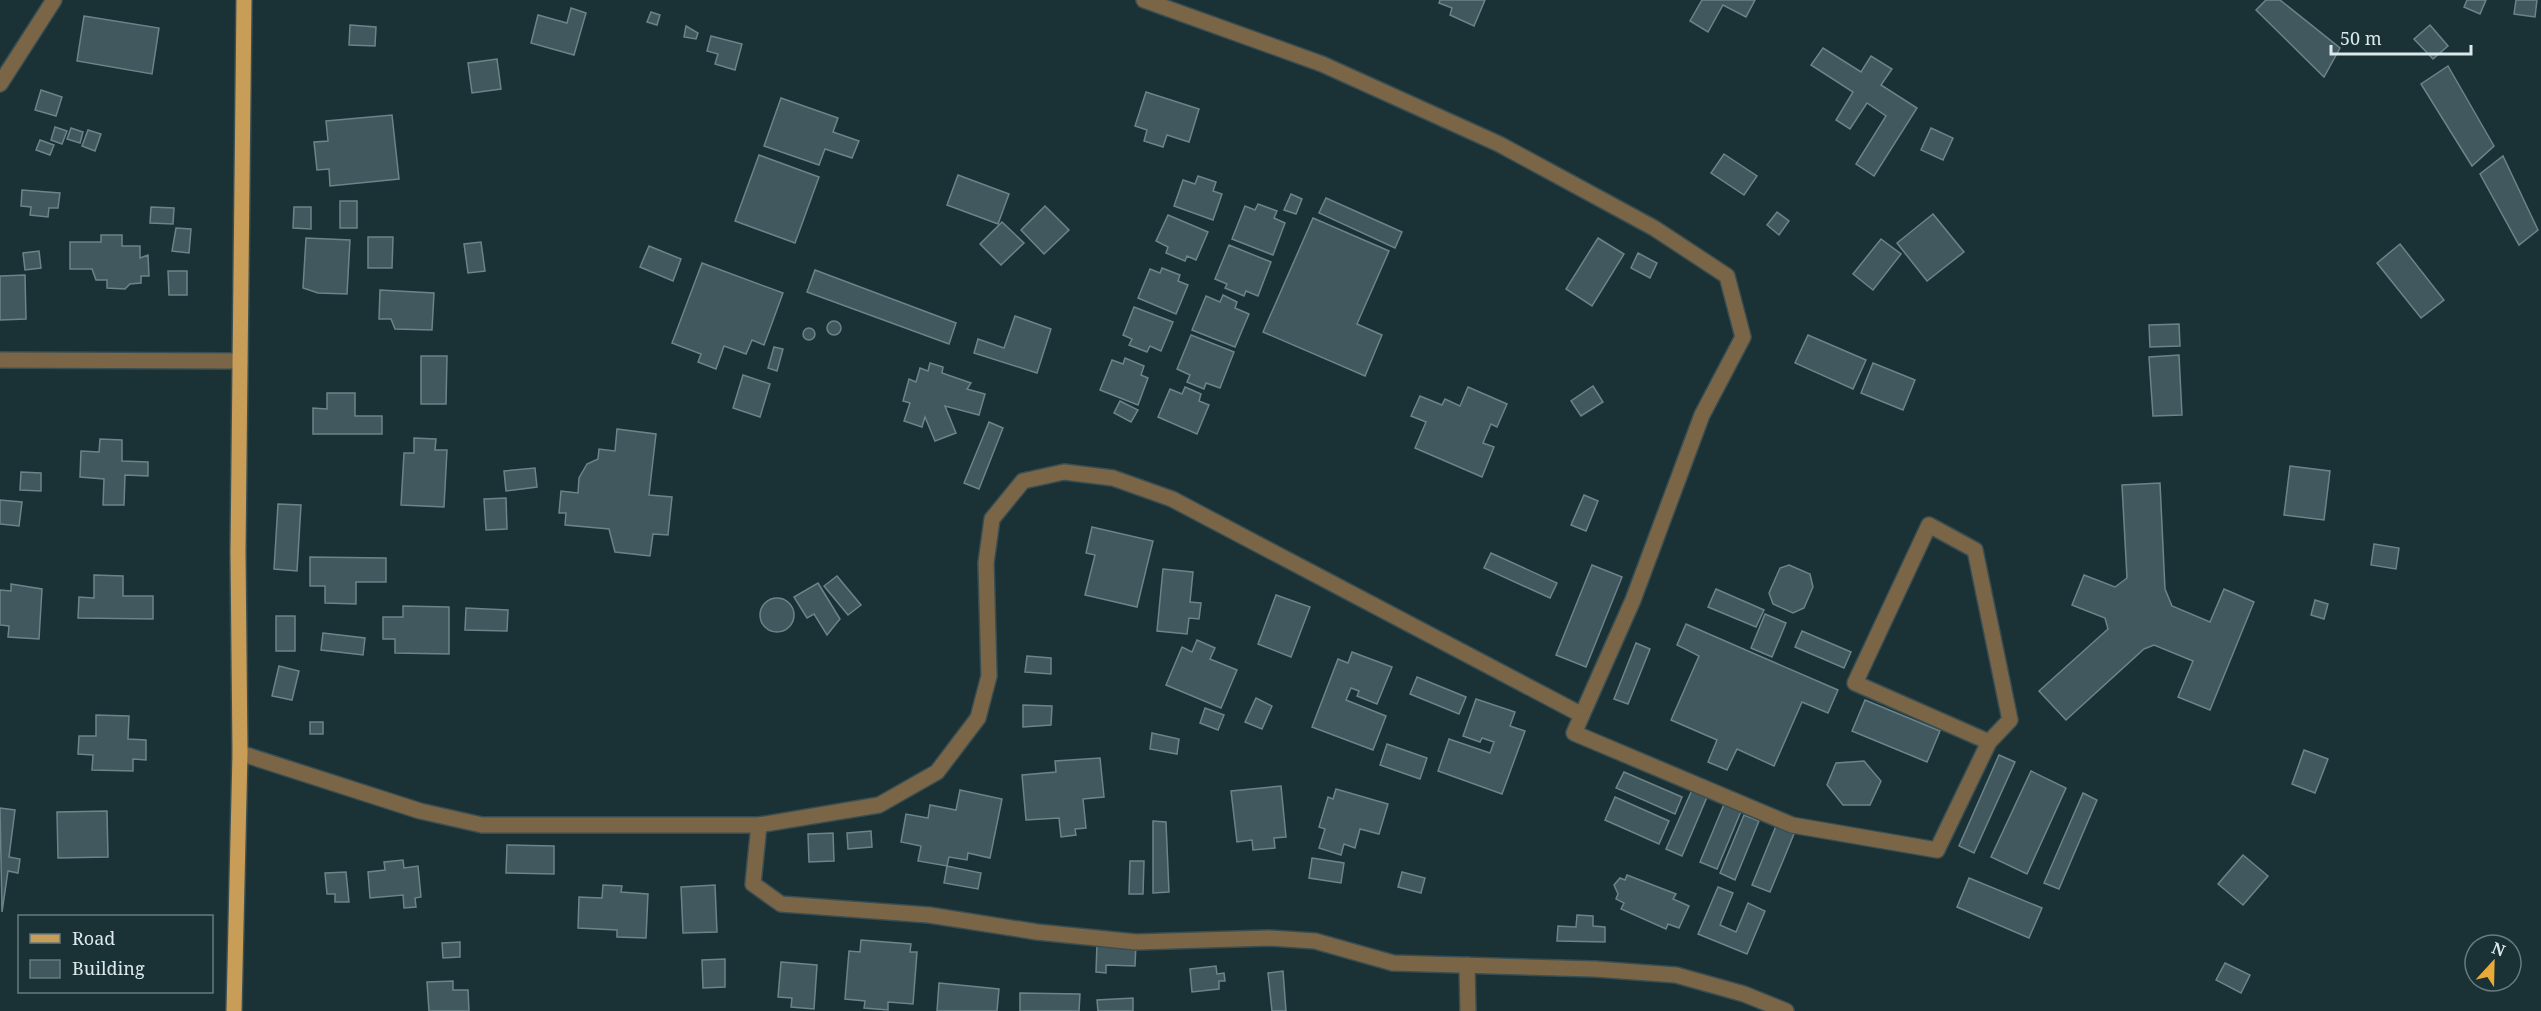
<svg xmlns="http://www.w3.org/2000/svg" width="2541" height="1011" font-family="'Noto Serif',serif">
<rect width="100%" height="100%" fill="#1a3136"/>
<g fill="#41595e" stroke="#6b848a" stroke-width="1.5">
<polygon points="1440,0 1485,0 1474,26 1450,15 1452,8 1439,3"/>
<polygon points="1702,0 1755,0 1746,17 1723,5 1708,32 1690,21"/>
<polygon points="2266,0 2280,0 2340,48 2324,77 2256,10"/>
<polygon points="2467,0 2486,0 2480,14 2464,7"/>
<polygon points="2516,0 2537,0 2535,17 2514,14"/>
<polygon points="571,8 586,13 574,55 531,43 538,15 567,23"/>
<polygon points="651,12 660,15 657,25 647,22"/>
<polygon points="84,16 159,28 152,74 77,61"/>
<polygon points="350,25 376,27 375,46 349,45"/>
<polygon points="2430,25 2448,46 2433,59 2414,39"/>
<polygon points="686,26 698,33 696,39 684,37"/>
<polygon points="711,36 742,44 735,70 715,64 718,54 707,51"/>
<polygon points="1823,48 1861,72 1871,56 1892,69 1881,85 1917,108 1874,176 1856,164 1886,116 1867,103 1850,129 1836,120 1853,92 1811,65"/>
<polygon points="497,59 501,89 472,93 468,63"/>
<polygon points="2448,66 2494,146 2472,166 2421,84"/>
<polygon points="41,90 62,97 56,116 35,110"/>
<polygon points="1146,92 1199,109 1189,142 1167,135 1163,147 1144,141 1147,130 1135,126"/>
<polygon points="781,98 838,118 833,132 859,141 852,158 825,149 819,165 764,146"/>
<polygon points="392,115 399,179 330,186 329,169 317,170 314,142 328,141 326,121"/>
<polygon points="55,127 67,131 62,144 51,140"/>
<polygon points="71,128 83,132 80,143 67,139"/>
<polygon points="1931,128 1953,138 1943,160 1921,150"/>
<polygon points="88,130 101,134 95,151 82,146"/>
<polygon points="40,140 54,145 50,155 36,150"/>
<polygon points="1724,154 1757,176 1744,195 1711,173"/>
<polygon points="759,155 819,177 795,243 735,221"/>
<polygon points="2503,156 2538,230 2519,245 2480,174"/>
<polygon points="958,175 1009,194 998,224 947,205"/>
<polygon points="1198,176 1216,182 1213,191 1222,194 1213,220 1174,206 1183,180 1195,184"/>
<polygon points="22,190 60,193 58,208 49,208 48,217 30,215 31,207 21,206"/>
<polygon points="1291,194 1302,199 1296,214 1284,210"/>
<polygon points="1326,198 1402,232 1395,248 1319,213"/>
<rect x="340" y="201" width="17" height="27"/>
<polygon points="1258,204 1277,211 1274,218 1285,223 1273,255 1232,239 1245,206 1255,210"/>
<polygon points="1045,206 1069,230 1044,254 1021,230"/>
<polygon points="151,207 174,208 173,224 150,223"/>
<polygon points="294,207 311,207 311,229 293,228"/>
<polygon points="1777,212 1789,221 1779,235 1767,225"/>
<polygon points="1933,214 1964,252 1927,281 1897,243"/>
<polygon points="1168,215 1208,232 1196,260 1187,256 1185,261 1166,253 1168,247 1156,241"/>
<polygon points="1313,218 1389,251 1357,324 1382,335 1365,376 1263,332"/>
<polygon points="1002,222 1024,243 1001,265 980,244"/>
<polygon points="176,228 191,229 189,253 172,251"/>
<polygon points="101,235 122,235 122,246 140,246 140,258 148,255 149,276 141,276 141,283 130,284 125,289 107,288 107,280 96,280 92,269 70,269 70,242 101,242"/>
<polygon points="368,237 393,237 392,268 368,268"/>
<polygon points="306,238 350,240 347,294 318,293 303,288"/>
<polygon points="1598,238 1624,254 1592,306 1566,289"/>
<polygon points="1881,239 1901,254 1873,290 1853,274"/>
<polygon points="481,242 485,271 468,273 464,244"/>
<polygon points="2400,244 2444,300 2421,318 2377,263"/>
<polygon points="1229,245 1271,262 1258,296 1246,291 1244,296 1225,288 1227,284 1215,279"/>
<polygon points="649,246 681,259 673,281 640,267"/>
<polygon points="39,251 41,268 25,270 23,253"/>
<polygon points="1638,253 1657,263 1650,278 1631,268"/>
<polygon points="702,263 783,293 764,345 752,340 746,354 724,346 716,369 698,362 701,354 672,343"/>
<polygon points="1162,268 1180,275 1178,281 1188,285 1176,314 1138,298 1150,269 1160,273"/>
<polygon points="815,270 956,323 949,344 807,292"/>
<polygon points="168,271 187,271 187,295 169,295"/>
<polygon points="25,275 26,319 0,320 0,276"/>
<polygon points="380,290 434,293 432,330 395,329 391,319 379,319"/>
<polygon points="1223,295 1237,302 1235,308 1249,314 1235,347 1192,330 1206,296 1220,302"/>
<polygon points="1134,307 1173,322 1161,351 1150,346 1147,352 1129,345 1132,339 1123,335"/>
<polygon points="1015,316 1051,329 1037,373 974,353 978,339 1004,348"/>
<circle cx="834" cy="328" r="7"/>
<polygon points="2179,324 2180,346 2150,347 2149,325"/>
<circle cx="809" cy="334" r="6"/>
<polygon points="1191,335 1234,352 1220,388 1206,383 1204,389 1187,382 1190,375 1177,369"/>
<polygon points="1808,335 1866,360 1853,389 1795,363"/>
<polygon points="774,347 783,349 777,371 768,368"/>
<polygon points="2179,355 2182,415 2153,416 2149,357"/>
<polygon points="421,356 447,356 446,404 421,404"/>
<polygon points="1125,358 1144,366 1141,375 1148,378 1138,405 1100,390 1112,360 1123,364"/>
<polygon points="930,363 943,367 942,373 971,383 967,389 985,394 979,415 945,406 956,433 935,441 925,417 922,427 904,421 910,403 903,401 909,379 916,382 920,368 928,371"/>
<polygon points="1873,363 1915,380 1903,410 1861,393"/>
<polygon points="743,375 770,384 760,417 733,408"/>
<polygon points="1593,386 1603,402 1581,416 1571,401"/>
<polygon points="1185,387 1201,394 1199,401 1209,405 1197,434 1158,417 1170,389 1182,394"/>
<polygon points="1468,387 1507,404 1497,427 1491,424 1483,443 1494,447 1482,477 1415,448 1426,422 1411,416 1420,396 1442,405 1445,399 1460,406"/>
<polygon points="327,393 355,393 355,416 382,416 382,434 313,434 313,408 327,409"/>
<polygon points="1120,401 1138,410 1131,422 1114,413"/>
<polygon points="989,422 1003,428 979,489 964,483"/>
<polygon points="617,429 656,434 649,495 672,497 668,535 653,534 650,556 615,552 609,529 565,525 566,513 559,513 561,491 578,493 579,478 587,464 598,459 599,449 615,451"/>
<polygon points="414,438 436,439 435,450 447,450 444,507 401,505 404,453 414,453"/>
<polygon points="100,439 122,440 122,461 148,462 148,476 125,475 124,505 103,505 104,479 80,477 81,451 99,452"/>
<polygon points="2290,466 2330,471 2324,520 2284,515"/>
<polygon points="535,468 537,487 506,491 504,471"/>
<polygon points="21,472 41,473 41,491 20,490"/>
<polygon points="2160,483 2165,589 2172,606 2210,622 2224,589 2254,602 2210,710 2178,697 2193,661 2154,645 2144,649 2066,720 2039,691 2108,629 2105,618 2072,605 2084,575 2115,587 2127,578 2122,485"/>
<polygon points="1584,495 1598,501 1586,531 1571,525"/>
<polygon points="506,498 507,529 486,530 484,499"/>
<polygon points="0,500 22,502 19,526 0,524"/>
<polygon points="278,504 301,505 297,571 274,569"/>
<polygon points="1092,527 1153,541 1137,607 1085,595 1095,555 1086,553"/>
<polygon points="2374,544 2399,548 2396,569 2371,565"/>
<polygon points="1491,553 1557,583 1550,598 1484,568"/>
<polygon points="310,557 386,558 386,582 356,582 356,604 325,603 325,586 310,586"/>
<polygon points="1592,565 1622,577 1586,667 1556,655"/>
<polygon points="1789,565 1810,574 1813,587 1804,608 1793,613 1773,604 1769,593 1780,568"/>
<polygon points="1163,569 1193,572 1190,602 1201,603 1199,619 1189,618 1187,634 1157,631"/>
<polygon points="94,575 123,576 123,596 153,596 153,619 78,618 79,597 94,598"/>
<polygon points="837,576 861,605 848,615 824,586"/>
<polygon points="818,583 840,619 827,635 814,614 807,618 794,597"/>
<polygon points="11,584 42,589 39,639 8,637 9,626 0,625 0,590 11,591"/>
<polygon points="1716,589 1764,610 1756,627 1708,607"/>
<polygon points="1276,595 1310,607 1291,657 1258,644"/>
<circle cx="777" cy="615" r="17"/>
<polygon points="2315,600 2328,604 2324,619 2311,615"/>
<polygon points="403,606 449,607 449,654 395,653 395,639 383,639 383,617 403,617"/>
<polygon points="466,608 508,610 507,631 465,630"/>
<polygon points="1765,614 1786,623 1772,657 1751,648"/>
<rect x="276" y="616" width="19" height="35"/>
<polygon points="1686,624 1838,690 1828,713 1802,702 1774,766 1737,749 1727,770 1708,762 1717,740 1671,720 1699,656 1677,645"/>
<polygon points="1802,631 1851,652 1844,668 1795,647"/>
<polygon points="323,633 365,638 363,655 321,650"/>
<polygon points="1197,640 1215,648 1210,659 1237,670 1221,708 1166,685 1182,647 1192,652"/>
<polygon points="1636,643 1650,649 1628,704 1614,699"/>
<polygon points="1352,652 1392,667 1377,704 1357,696 1359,691 1351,688 1346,700 1386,716 1373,750 1312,727 1338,659 1348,663"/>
<polygon points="1027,656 1051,658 1051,674 1025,672"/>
<polygon points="279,666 299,671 292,700 272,696"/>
<polygon points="1417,677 1466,697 1459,714 1410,694"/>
<polygon points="1256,698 1272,706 1262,729 1245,722"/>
<polygon points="1476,699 1515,712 1510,726 1525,731 1502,794 1438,771 1449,739 1490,753 1494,742 1482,738 1480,742 1463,736"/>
<polygon points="1865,700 1940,731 1927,762 1852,731"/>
<polygon points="1023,705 1052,706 1051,725 1023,727"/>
<polygon points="1205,708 1224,715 1218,730 1200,723"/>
<polygon points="96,715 129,716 128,739 146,740 146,760 133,759 133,771 92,770 93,755 78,754 79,736 96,736"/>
<rect x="310" y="722" width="13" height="12"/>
<polygon points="1152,733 1179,739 1177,754 1150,749"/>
<polygon points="1387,744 1427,758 1420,779 1380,765"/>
<polygon points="2304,750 2328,759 2315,793 2292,784"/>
<polygon points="1999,755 2015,762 1974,853 1959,846"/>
<polygon points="1100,758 1104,797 1083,799 1086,828 1075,829 1076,835 1061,837 1059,818 1026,820 1022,775 1056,772 1055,761"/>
<polygon points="1864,761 1881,781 1870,805 1843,805 1827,785 1836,763"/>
<polygon points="2031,771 2066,788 2027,874 1991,857"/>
<polygon points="1624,772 1682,797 1675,814 1616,788"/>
<polygon points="1281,786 1286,837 1274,838 1275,848 1253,850 1252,840 1237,842 1231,791"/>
<polygon points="1336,789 1388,804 1379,834 1360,829 1355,848 1344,844 1341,855 1319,848 1325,829 1319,827 1328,797 1333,799"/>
<polygon points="960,790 1002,799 990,858 968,853 967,860 949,857 947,866 918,861 921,846 901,842 906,814 928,818 930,805 956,810"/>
<polygon points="1692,790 1707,797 1682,856 1666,849"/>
<polygon points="2083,793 2097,800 2059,889 2044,883"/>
<polygon points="1615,797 1669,821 1659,844 1605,820"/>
<polygon points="1725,802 1742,809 1717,869 1700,862"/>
<polygon points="0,808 15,810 9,857 20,859 18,873 8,871 2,912"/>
<polygon points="107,811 108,857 58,858 57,812"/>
<polygon points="1744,815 1759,821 1735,880 1720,873"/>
<polygon points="1153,821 1166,822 1169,892 1153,893"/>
<polygon points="1776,826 1794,834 1770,892 1752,885"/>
<polygon points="871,831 872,847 848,849 847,833"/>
<polygon points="833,833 834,861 809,862 808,834"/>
<polygon points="507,845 554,846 554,874 506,873"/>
<polygon points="2243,855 2268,876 2243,905 2218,884"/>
<polygon points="1312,858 1344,863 1341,883 1309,878"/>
<polygon points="403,860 404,868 418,866 421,897 415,898 416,907 404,908 403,895 370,898 368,872 385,870 384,862"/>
<polygon points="1130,861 1144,861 1143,894 1129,894"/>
<polygon points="947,866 981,873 978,889 944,883"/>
<polygon points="346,872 349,902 335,902 335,894 327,894 325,873"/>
<polygon points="1402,872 1425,878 1421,893 1398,887"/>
<polygon points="1627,875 1676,894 1673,899 1689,906 1679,928 1668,924 1666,929 1621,909 1624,903 1616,899 1618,894 1614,885 1620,878 1625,880"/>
<polygon points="1969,878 2042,908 2029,938 1957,907"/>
<polygon points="603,885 622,886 621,892 648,894 646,938 617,937 617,930 578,928 579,897 602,898"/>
<polygon points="715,885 717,932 683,933 681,887"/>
<polygon points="1718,887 1733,893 1720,925 1736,932 1748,903 1765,911 1747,954 1698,934"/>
<polygon points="1577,915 1593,916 1593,926 1605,927 1605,942 1557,941 1558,926 1576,927"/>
<polygon points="861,940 911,944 910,952 917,952 913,1004 888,1002 888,1010 864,1008 865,1001 845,999 849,951 860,952"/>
<polygon points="460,942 460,957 443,958 442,943"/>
<polygon points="1097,943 1136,944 1135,966 1106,965 1106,973 1096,972"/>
<polygon points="725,959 725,987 703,988 702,960"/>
<polygon points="781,962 817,965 814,1009 791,1007 792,998 778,997"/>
<polygon points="2225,963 2250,975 2241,993 2216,980"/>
<polygon points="1216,966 1217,974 1224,973 1225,981 1219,981 1219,989 1192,992 1190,969"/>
<polygon points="1283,971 1286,1011 1272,1011 1268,973"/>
<polygon points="453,981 453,990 468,990 469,1011 429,1011 427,982"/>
<polygon points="939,983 999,989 997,1011 937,1011"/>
<polygon points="1020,993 1080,994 1079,1011 1020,1011"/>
<polygon points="1133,998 1133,1011 1098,1011 1097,1000"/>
</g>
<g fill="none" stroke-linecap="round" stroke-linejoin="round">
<defs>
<g id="minor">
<polyline points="1144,0 1322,64 1499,144 1654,228 1727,276 1743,337 1702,415 1633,600 1574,733 1792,825 1937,850 1989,742 2010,720 1975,550 1929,525 1855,683 1989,742"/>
<polyline points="0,84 54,0"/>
<polyline points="0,360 240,361"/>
<polyline points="240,753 420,811 482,825 759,825 879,805 937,772 978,718 989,676 986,563 992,519 1023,481 1064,472 1113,478 1172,499 1582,715"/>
<polyline points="759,825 753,884 781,904 929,915 1037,932 1136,942 1269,938 1315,941 1393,963 1595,969 1676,975 1744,994 1786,1011"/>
<polyline points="1467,965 1468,1011"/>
</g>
<polyline id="major" points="234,1011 240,753 238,552 244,0"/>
</defs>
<use href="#minor" stroke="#394e53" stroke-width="18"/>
<use href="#major" stroke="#394e53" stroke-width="18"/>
<use href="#minor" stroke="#7a6646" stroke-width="15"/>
<use href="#major" stroke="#c79d58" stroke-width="15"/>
</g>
<rect x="18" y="915" width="195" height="78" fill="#1a3136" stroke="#677b7e" stroke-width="1.5"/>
<rect x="30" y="934" width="30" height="9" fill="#c79d58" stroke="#677b7e" stroke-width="1.5"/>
<text x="72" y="945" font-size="18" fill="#dbe9eb">Road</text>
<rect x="30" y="960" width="30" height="18" fill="#41595e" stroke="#677b7e" stroke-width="1.5"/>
<text x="72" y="975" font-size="18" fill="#dbe9eb">Building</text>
<g transform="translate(2493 963) rotate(22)"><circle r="28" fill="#1a3136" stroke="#677b7e" stroke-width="1.5"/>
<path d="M0-4.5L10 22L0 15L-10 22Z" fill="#e9ab38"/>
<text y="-9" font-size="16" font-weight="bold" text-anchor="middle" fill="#dbe9eb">N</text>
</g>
<path d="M2331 45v9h140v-9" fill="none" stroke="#dbe9eb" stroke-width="3"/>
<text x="2340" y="45" font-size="18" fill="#dbe9eb" stroke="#1a3136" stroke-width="4.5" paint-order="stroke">50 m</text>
</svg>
